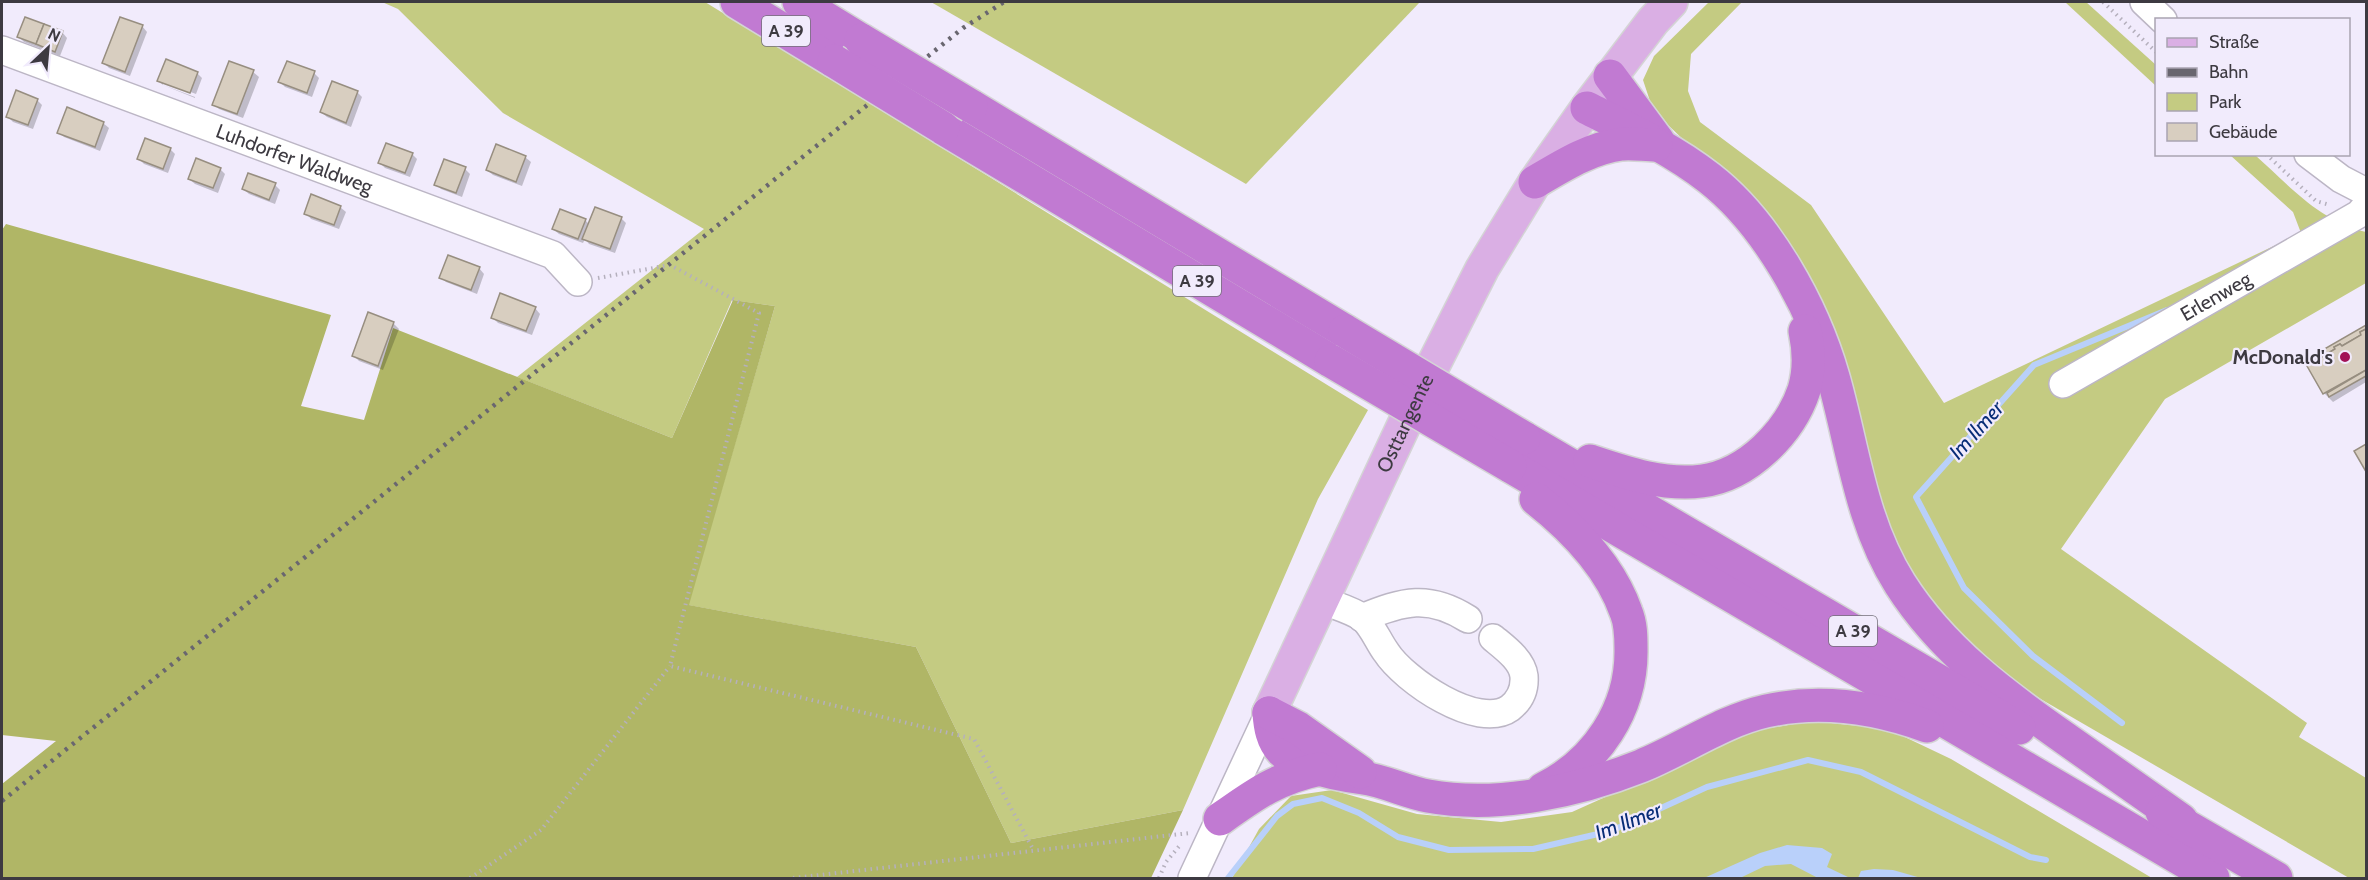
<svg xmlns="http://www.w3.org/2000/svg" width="2368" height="880" font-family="Cabin,sans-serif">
<rect width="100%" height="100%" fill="#f1ebfc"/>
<g fill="#c4cb82">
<polygon points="382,2 705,2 1368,410 1318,499 1183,810 1011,843 916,647 688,605 775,306 732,300 672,438 517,377 704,229 503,113 398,9"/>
<polygon points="931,2 1420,2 1246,184"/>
<path d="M1709,2h33l-51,52 -3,37 12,31 111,83 133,198 357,-170 -8,-21 -63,-57h25c35,31 63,65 111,77v51l-201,116 -104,150 246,174 -8,14 67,41v100h-17l-329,-191 -59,-42 -51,-63 -159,-378 -83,-79 -18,-24 -7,-21 11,-24z"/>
<polygon points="2065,2 2086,2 2156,65 2156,86"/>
<polygon points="1812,721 1888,729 1951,759 2152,878 1232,878 1259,829 1291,796 1332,790 1417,814 1501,822 1572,812 1752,731"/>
</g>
<polygon fill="#b0b666" points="6,224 331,315 301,406 364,420 393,328 672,438 733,300 775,306 689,605 916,647 1011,843 1183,810 1151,878 2,878 2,784 56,741 2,735 2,230"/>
<g fill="#b9d0fa">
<polygon points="1787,845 1822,848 1832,854 1827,867 1850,878 1818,878 1791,864 1765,866 1740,878 1704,878 1760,853"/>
<polygon points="1874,869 1893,870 1921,878 1858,878 1861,871"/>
</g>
<g fill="#0003">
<polygon points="142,26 147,32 130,76 109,68 104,63"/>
<polygon points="62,32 67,38 60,56 24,42 19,37"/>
<polygon points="253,72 259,77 243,118 219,109 214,104"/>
<polygon points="197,73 202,78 196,94 163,82 163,85 159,81"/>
<polygon points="314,73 319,78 312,97 285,87 280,82"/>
<polygon points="163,85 195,97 195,98"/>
<polygon points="357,92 362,97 351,127 327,117 321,112"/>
<polygon points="37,100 42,105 33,129 13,122 8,117"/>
<polygon points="103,123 109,128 100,151 64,137 59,132"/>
<polygon points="170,149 175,154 168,173 144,164 139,159"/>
<polygon points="412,154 417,159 410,177 385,168 380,163"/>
<polygon points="525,157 531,162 522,186 493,175 487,170"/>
<polygon points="220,169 225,174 218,193 195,184 189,179"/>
<polygon points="465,169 470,174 462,197 441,189 436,184"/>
<polygon points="275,185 280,190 275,204 249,194 243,189"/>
<polygon points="340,207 346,212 339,229 311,219 306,213"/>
<polygon points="621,218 626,223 615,253 589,244 585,239 583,243 559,234 553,229 585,220 590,225"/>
<polygon points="479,268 484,274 477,294 446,282 441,277"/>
<polygon points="535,308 540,314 532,335 498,323 492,317"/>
<polygon points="393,323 399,329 383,370 359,361 354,356"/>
<polygon points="2366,326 2366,382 2333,402 2325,394 2309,366 2313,364 2309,359"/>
</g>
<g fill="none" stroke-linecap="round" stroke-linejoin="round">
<g stroke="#b9d0fa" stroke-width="6">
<polyline points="2122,723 2033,656 1964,588 1916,497 2034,365 2167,310"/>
<polyline points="1228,878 1277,816 1293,804 1322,798 1359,813 1398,837 1449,850 1533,849 1611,831 1707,787 1808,760 1861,772 2030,857 2046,860"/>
</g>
</g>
<g fill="#d8cec0" stroke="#978e80" stroke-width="1.5">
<polygon points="25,17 44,24 36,44 17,37"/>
<polygon points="120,17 143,25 125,72 102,63"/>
<polygon points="44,24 63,31 55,52 36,44"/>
<polygon points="166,59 198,72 190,93 157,81"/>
<polygon points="229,61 254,70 237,114 212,105"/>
<polygon points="287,61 315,71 307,93 278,82"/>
<polygon points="332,81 358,91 346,123 320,112"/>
<polygon points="16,90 38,99 28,125 6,117"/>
<polygon points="67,107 104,122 95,147 57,133"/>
<polygon points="145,138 171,148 163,169 137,159"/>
<polygon points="386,143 413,153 405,173 378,163"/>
<polygon points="496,144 526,156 516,182 486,170"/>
<polygon points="196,158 221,168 213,188 188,179"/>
<polygon points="444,159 466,167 456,193 434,185"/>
<polygon points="248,173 276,183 269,200 242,189"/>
<polygon points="311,194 341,206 334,225 304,214"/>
<polygon points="595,207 622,217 610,249 582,239"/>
<polygon points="560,209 586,219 578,239 552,229"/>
<polygon points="448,255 480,267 471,290 439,278"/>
<polygon points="500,293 536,307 526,331 491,318"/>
<polygon points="368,312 394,322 378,366 352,356"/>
<polygon points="2366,325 2366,329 2360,332 2361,335 2342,346 2340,344 2334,347 2335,349 2310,364 2307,359"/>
<polygon points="2366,329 2366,370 2323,394 2307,366 2335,349 2334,347 2340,344 2342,346 2361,335 2360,332"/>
<polygon points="2366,370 2366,376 2329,397 2327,393"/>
<polygon points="2366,444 2366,469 2365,470 2354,451"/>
</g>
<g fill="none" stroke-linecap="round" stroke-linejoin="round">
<defs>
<g id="minor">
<polyline points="2144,2 2163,20"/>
<path id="s1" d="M2,50l551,205 25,27"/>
<polyline points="2308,154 2341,179 2366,192"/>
<path id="s2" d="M2063,384l296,-170 7,-8"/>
<path d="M1321,600c12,5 31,10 42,18 10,9 15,23 23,34 18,28 92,79 124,56 10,-8 15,-19 14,-32 -2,-16 -19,-28 -31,-38"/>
<path d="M1362,618c41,-17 67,-24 106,1"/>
<polyline points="1192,878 1269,713"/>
</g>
<g id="major">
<path id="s3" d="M1269,713l149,-318 64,-126 53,-87 52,-74 66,-87 18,-19"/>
</g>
<g id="highway">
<polyline points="737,2 834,61"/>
<polyline points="799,2 861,40"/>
<polyline points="1610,76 1658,141"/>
<polyline points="971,106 1345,331"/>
<path d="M1587,108c42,21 85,41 122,70 58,45 104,129 124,199 20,70 27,144 67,207 42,66 103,111 166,155 38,27 77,54 115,81l1,4"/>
<polyline points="943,128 1331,361"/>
<path d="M1535,182c27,-16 55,-34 87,-38 11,-1 23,1 34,1"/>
<polyline points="1524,438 2019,728"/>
<path d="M1590,461c36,12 74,25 112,20 46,-6 88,-49 102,-91 6,-20 5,-40 1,-59"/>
<polyline points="1510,466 2213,878"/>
<path d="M1536,499c38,30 74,67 90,113 5,12 5,25 5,37 1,60 -34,113 -88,140"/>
<path d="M1269,713c1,14 3,27 13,38 15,16 59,24 81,27 22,3 43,14 65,18 69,13 150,-5 213,-30 42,-17 81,-45 125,-55 54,-12 109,-4 161,15"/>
<polyline points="1269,713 1298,728 1360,772"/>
<polyline points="2162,812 2276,878"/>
<path d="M1220,819c35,-25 57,-41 100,-50"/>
</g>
</defs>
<use href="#minor" stroke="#bcb6c5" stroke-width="30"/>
<use href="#major" stroke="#d4d4d5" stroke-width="36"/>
<use href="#highway" stroke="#d4d4d5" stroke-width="36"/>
<g stroke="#b5b0bd" stroke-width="4" stroke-dasharray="1.5 4.5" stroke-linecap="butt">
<polyline points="2103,2 2156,52"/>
<polyline points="2266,154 2316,201 2330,205"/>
<polyline points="598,278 670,265 759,313 670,666 974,739 1034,851"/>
<polyline points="470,878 541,830 670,666"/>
<polyline points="793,878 1190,833"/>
<polyline points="1159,878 1166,862 1181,844"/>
</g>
<use href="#minor" stroke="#fff" stroke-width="27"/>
<use href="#major" stroke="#daafe4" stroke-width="33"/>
<use href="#highway" stroke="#c17ad2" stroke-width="33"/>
<polyline stroke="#69666f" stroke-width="4.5" stroke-dasharray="3 6" stroke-linecap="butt" points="2,801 963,28 1004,2"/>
<defs>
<g id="highway-bridge">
<polyline points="861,40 971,106"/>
<polyline points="834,61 943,128"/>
<polyline points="1345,331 1524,438"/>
<polyline points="1331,361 1510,466"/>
</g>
</defs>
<use href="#highway-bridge" stroke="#d4d4d5" stroke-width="36" stroke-linecap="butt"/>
<use href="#highway-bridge" stroke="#c17ad2" stroke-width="33"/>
</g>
<circle fill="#a21256" stroke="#f1ebfc" stroke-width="2" cx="2345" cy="357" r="6"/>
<g text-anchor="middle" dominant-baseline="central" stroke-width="4.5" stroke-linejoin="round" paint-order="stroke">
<g fill="#f1ebfc" stroke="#736f79" stroke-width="1.5">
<rect x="762" y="16" width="48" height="30" rx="4.5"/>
<rect x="1173" y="266" width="48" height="30" rx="4.5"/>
<rect x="1829" y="616" width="48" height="30" rx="4.5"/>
</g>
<g font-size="18" font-weight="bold" fill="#3d3a41">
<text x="786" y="31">A 39</text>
<text x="1197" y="281">A 39</text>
<text x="1853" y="631">A 39</text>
</g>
<g font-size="20" fill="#3d3a41" stroke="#f1ebfc">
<text stroke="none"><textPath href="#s1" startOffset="312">Luhdorfer Waldweg</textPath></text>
<text stroke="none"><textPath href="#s2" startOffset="176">Erlenweg</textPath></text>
<text stroke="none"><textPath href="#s3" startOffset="320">Osttangente</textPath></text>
</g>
<g font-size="20" font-weight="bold" fill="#3d3a41" stroke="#f1ebfc" text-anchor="end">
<text x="2333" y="357">McDonald's</text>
</g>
<g font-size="21" font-style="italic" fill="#072c77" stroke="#f1ebfc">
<text transform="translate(1976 430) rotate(-48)">Im Ilmer</text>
<text transform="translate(1628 821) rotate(-21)">Im Ilmer</text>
</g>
</g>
<rect width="2368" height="880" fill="none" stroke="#3d3a41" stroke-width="6"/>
<rect x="2155" y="18" width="195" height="138" fill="#f1ebfc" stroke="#a9a4b1" stroke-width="1.5"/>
<rect x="2167" y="38" width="30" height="9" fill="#daafe4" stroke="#a9a4b1" stroke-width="1.5"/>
<text x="2209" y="48" font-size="18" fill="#3d3a41">Straße</text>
<rect x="2167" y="68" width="30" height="9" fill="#69666f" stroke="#a9a4b1" stroke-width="1.5"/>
<text x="2209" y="78" font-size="18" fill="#3d3a41">Bahn</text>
<rect x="2167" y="93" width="30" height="18" fill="#c4cb82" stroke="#a9a4b1" stroke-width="1.5"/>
<text x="2209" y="108" font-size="18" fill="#3d3a41">Park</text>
<rect x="2167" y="123" width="30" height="18" fill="#d8cec0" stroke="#a9a4b1" stroke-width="1.5"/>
<text x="2209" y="138" font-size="18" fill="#3d3a41">Gebäude</text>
<g transform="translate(48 48) rotate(26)" stroke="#f1ebfc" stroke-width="4.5" paint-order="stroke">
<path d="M0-4.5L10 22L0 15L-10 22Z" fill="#3d3a41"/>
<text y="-9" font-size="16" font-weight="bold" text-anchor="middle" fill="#3d3a41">N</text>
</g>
</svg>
